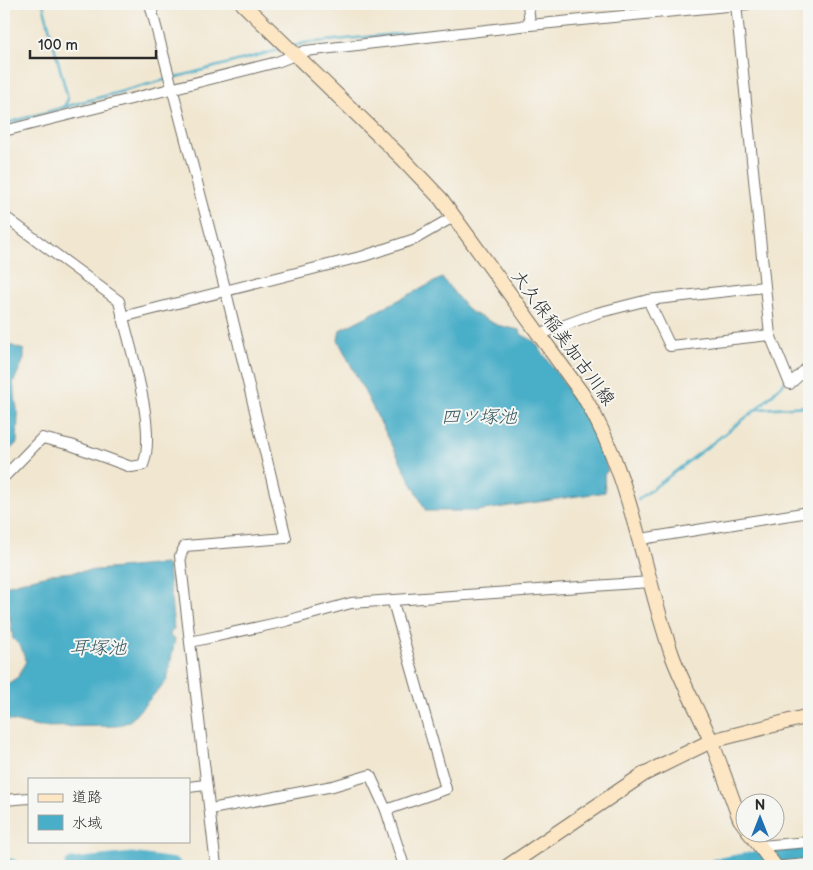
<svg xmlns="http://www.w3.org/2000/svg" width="813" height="870" font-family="'Balsamiq Sans','Klee One',sans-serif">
<rect width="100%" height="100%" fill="#f6f6f2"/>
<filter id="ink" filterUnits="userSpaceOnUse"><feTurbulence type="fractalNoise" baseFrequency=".02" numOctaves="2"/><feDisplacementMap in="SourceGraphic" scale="10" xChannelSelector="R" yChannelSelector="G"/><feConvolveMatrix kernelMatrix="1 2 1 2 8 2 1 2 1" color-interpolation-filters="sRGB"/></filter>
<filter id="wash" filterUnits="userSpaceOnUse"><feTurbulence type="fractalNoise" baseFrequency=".0096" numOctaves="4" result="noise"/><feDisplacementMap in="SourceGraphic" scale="20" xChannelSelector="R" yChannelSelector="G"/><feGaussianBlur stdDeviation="1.12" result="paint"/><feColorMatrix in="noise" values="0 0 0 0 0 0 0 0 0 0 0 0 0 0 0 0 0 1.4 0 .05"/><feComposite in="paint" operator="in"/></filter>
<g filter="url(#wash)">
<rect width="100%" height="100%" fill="#f1e7d1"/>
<g fill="#49aec8" stroke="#3a6c7a">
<polygon points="442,278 469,311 497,325 519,330 522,335 534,341 585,413 608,470 604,475 605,492 477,511 426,511 338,340 340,330"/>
<polygon points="4,343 24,350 24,359 13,383 18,415 17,443 4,455"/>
<polygon points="165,564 168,568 174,629 171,632 170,637 175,639 167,680 130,721 117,726 38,727 4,719 4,686 18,677 26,661 21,647 13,639 5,586 51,574"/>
</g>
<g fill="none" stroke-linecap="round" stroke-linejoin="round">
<g stroke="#49aec8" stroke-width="2.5">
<polyline points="294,46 305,43 490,25"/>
<polyline points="173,78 282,49"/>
<polyline points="64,107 168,79"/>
<polyline points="4,124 64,107 68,99 43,4"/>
<polyline points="758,409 809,406"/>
<polyline points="638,500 757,409 786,381"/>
</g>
<g stroke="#49aec8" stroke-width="15">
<polyline points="4,866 11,866"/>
<polyline points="72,866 132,860 174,866"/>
<polyline points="716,866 777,855 809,853"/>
</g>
</g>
</g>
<g filter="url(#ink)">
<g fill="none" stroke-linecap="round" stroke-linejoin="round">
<defs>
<g id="street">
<polyline points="150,4 226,292 286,538 185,546 180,556 216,866"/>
<polyline points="528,4 530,25"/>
<polyline points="736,4 770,335 790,384 809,366"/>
<polyline points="4,131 277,62 305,51 530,25 748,4"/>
<path d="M4,216l115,85c9,42 39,127 24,164l-12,2 -60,-22 -29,-7 -38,39"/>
<polyline points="648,300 670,346 770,335"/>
<polyline points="122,317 364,256 415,239 453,217"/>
<polyline points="538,335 597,313 648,300 764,287"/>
<polyline points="641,539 809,512"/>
<polyline points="190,642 286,621 351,603 650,582"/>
<polyline points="189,787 205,785"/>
<polyline points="4,800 29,798"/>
<polyline points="211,809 333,786 370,775 386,810 404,866"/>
<polyline points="386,810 446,789 393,602"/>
<polyline points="760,846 809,842"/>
<polyline points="784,866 809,864"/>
</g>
<g id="secondary">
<path d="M243,4l159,154 39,41 142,196c50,82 58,172 89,260 11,30 27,57 39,86 11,26 19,53 29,78l6,8"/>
<polyline points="749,832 775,866"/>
<polyline points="508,866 644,774 711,741 809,716"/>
</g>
</defs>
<use href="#street" stroke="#706d65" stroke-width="12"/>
<use href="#secondary" stroke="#706d65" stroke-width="16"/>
<use href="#street" stroke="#fff" stroke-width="10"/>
<use href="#secondary" stroke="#fce6c4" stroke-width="14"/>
</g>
</g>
<g text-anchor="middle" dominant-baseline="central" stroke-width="4" stroke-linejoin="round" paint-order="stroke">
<g font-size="18" fill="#2b2b2b" stroke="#f6f6f2">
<text transform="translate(563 338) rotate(54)">大久保稲美加古川線</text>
</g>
<g font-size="19" font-style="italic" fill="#365962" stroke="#f6f6f2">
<text x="479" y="417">四ツ塚池</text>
<text x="98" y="648">耳塚池</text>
</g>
</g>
<rect width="813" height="870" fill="none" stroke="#f6f6f2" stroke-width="20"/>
<rect x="28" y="778" width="162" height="65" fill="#f6f6f2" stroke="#a5a5a2"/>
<rect x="38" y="794" width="25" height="8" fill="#fce6c4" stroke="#a5a5a2"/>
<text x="72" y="802" font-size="15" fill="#2b2b2b">道路</text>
<rect x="38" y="815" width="25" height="15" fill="#49aec8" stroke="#a5a5a2"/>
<text x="72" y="828" font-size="15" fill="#2b2b2b">水域</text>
<g transform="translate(760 818)"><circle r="24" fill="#f6f6f2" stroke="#a5a5a2"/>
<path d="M0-4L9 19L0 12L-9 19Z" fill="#1f6fb2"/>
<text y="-8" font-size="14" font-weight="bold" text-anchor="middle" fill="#2b2b2b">N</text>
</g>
<path d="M30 50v8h126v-8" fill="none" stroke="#2b2b2b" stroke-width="2.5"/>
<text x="38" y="50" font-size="15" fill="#2b2b2b" stroke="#f6f6f2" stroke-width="4" paint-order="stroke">100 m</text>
</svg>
